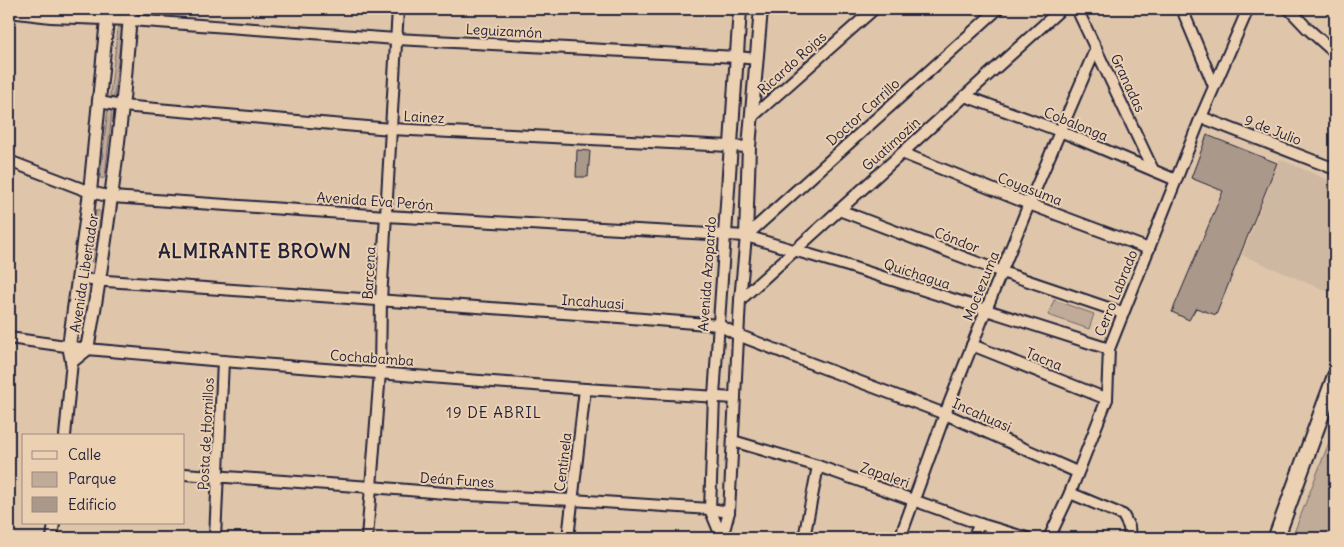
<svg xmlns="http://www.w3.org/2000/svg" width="1344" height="547" font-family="Delius,sans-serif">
<rect width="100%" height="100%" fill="#dfc6ab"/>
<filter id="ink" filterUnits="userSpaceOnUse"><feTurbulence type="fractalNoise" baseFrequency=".02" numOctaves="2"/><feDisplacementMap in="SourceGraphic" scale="10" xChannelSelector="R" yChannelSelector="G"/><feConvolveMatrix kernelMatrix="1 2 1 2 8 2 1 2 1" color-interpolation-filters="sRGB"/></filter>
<g filter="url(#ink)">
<polygon fill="#cfb8a1" points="1280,159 1335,183 1335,290 1333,294 1242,255"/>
<g fill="#c0aa98" stroke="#71666a">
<polygon points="118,27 120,27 122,30 114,96 112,98 110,95"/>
<polygon points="108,108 112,109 112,111 105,177 102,179 100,177"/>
<polygon points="98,210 101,213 96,261 93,263 91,261 96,212"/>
<polygon points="1054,300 1094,314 1089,329 1048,315"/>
<polygon points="1335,427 1335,538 1292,538"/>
</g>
<g fill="#aa988b" stroke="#22223b">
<polygon points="1207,135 1277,163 1216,315 1196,308 1189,320 1172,312 1223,191 1191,178"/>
<polygon points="577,150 590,151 588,177 576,177"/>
</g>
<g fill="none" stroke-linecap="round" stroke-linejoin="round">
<defs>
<g id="minor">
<polyline points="1077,9 1153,170"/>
<polyline points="1182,9 1214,86"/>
<polyline points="1289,9 1307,28 1335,53"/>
<polyline points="9,12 51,17 130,20 396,39 737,57 757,59"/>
<polyline points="965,96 1060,131 1176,180"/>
<polyline points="99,102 122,106 391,129 749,147"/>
<polyline points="752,117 874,9"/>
<polyline points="1201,117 1335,169"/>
<polyline points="902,153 1029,204 1149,249"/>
<polyline points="9,161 90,192 112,197 386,216 746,236 848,266 1109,349"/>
<polyline points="839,210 1002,272 1123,313"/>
<polyline points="746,236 998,9"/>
<polyline points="78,279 606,316 719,325 738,335 810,363 945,414 1077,472"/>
<polyline points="740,300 1061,9"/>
<polyline points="9,338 87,349 223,361 585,389 735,398"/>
<polyline points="972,345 1107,399"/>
<polyline points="65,436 72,361"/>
<polyline points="733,441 818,466 980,524 1027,538"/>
<polyline points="184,474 371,487 469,495 572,500 710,509 729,512"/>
<polyline points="1070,493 1123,515 1129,527 1130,538"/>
<polyline points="52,538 54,523"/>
<polyline points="215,538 223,361"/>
<polyline points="367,538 380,372 381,300 398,9"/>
<polyline points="568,538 585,389"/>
<polyline points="722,538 710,509 714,396 725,234"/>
<polyline points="722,538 729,512 740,300 746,236"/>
<polyline points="804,538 818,466"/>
<polyline points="900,538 945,414 986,310 1029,204 1096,48"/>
<polyline points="973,538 980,524"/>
<polyline points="1049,538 1070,493 1107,399 1109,349 1201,117 1248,9"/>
</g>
<g id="tertiary">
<polyline points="725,234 740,9"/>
<polyline points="746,236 749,147 761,9"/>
<path d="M72,361l15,-12c15,-80 26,-161 35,-242 4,-32 5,-65 9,-98"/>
<polyline points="72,361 69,346 90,192 108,9"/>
</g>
<polyline id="secondary" points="1276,538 1335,377"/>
</defs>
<use href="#minor" stroke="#22223b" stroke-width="14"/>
<use href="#tertiary" stroke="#22223b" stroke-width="16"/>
<use href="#secondary" stroke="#22223b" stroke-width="19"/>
<use href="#minor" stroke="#ebd0b2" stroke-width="10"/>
<use href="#tertiary" stroke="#ebd0b2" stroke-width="12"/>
<use href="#secondary" stroke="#ebd0b2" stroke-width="15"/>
</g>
</g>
<g text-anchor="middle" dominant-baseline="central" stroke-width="4" stroke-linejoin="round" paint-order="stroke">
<g font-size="14" fill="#22223b" stroke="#ebd0b2">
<text transform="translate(504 31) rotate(3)">Leguizamón</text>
<text transform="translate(792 63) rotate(-42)">Ricardo Rojas</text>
<text transform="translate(1128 83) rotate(65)">Granadas</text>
<text transform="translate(863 112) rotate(-42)">Doctor Carrillo</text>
<text transform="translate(424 117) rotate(3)">Lainez</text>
<text transform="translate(1076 124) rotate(22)">Cobalonga</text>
<text transform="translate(1273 130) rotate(21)">9 de Julio</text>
<text transform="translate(891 144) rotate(-42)">Guatimozín</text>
<text transform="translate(1030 189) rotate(21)">Coyasuma</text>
<text transform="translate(375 201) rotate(4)">Avenida Eva Perón</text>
<text transform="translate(957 240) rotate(21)">Cóndor</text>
<text transform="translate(84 273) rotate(-81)">Avenida Libertador</text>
<text transform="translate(369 273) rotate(-87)">Barcena</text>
<text transform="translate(707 274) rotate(-86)">Avenida Azopardo</text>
<text transform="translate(917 274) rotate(18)">Quichagua</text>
<text transform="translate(981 286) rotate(-68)">Moctezuma</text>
<text transform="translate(1116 293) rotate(-68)">Cerro Labrado</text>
<text transform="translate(593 302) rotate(4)">Incahuasi</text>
<text transform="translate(372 358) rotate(4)">Cochabamba</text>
<text transform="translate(1044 359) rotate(22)">Tacna</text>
<text transform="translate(982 415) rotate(24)">Incahuasi</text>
<text transform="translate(206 434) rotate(-87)">Posta de Hornillos</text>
<text transform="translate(563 462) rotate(-83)">Centinela</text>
<text transform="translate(885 475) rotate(19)">Zapaleri</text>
<text transform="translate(457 480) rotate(4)">Deán Funes</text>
</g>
<g font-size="15" letter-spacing="1" fill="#22223b" stroke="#ebd0b2">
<text x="494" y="412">19 DE ABRIL</text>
</g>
<g font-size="19" font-weight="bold" letter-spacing="1" fill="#22223b" stroke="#ebd0b2">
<text x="255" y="251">ALMIRANTE BROWN</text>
</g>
</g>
<rect width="1344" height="547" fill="none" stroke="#ebd0b2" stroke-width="30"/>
<rect x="15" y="15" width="1314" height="517" fill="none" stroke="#22223b" stroke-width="2" filter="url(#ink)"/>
<rect x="22" y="434" width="162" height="90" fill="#ebd0b2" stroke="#9b8a82"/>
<rect x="32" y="451" width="25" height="8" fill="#ebd0b2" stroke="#9b8a82"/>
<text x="68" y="460" font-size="15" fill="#22223b">Calle</text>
<rect x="32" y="472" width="25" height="15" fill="#c0aa98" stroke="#9b8a82"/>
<text x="68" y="484" font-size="15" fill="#22223b">Parque</text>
<rect x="32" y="497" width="25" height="15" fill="#aa988b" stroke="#9b8a82"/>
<text x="68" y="510" font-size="15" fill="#22223b">Edificio</text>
</svg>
